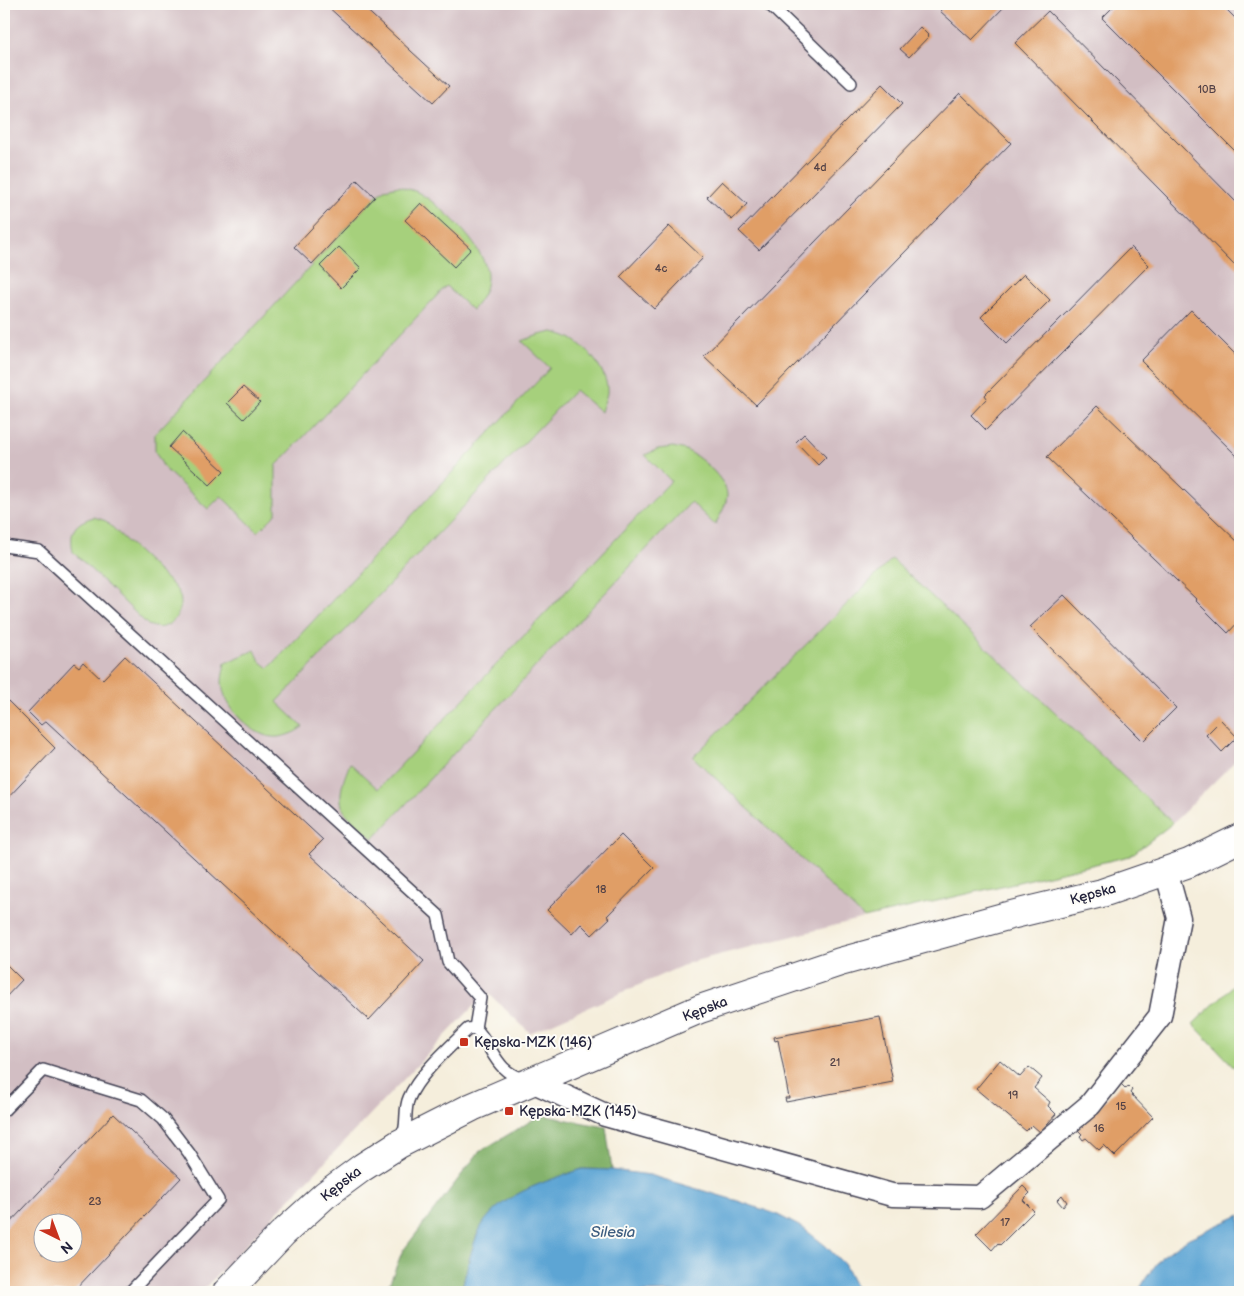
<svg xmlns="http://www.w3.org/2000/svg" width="1244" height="1296" font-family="'Balsamiq Sans',sans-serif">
<rect width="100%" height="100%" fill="#fdfcf7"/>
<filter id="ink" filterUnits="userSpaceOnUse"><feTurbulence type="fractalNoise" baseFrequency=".02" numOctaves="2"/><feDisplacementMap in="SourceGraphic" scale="10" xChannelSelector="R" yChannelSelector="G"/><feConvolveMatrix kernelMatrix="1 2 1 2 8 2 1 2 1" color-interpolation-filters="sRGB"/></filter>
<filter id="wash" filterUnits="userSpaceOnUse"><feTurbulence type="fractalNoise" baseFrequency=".0096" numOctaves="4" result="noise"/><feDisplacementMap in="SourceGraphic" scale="20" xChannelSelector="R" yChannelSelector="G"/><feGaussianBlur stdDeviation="1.12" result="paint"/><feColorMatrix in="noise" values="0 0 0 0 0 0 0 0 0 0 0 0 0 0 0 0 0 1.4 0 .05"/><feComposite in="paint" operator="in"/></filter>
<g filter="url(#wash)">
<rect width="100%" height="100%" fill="#f5eedc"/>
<path fill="#d2bec3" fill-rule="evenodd" d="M4,4h1236v752l-67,67 -281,-264 -199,198 171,161 -173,44 -161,71 -43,-41 -286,300h-197zM42,1224h30v30h-30z"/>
<g fill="#a6d07c" stroke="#64795c">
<path d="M399,186c7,3 16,4 22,8 23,14 69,57 66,85 -1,13 -7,21 -15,31l-26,-24 -170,180v48l-18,18 -37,-36 -13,13 -44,-41 -9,-17v-17l220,-237 9,-8z"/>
<path d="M553,332c6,2 13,3 19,7 16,9 37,34 35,54 -1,7 -5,13 -6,19l-26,-22 -298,312 26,25c-7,5 -16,9 -25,10 -24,3 -56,-31 -56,-55 0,-6 2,-13 3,-19l30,-13 5,11 9,7 281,-300 -28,-27 17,-6z"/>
<path d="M673,447c4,1 9,2 12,3 14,5 42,30 42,45 -1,12 -7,20 -12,30l-24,-23 -318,337c-6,-6 -28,-24 -30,-30 -6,-16 2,-32 7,-46l28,26 293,-308 -26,-26 13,-6z"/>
<path d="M94,517l12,4c17,17 34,33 51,49 6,6 21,18 23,26 3,11 -2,22 -11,28 -7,5 -13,4 -21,1l-75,-73c-4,-21 1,-29 21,-35z"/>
<polygon points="892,559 1173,823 1130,856 864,918 693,757"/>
<polygon points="1240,979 1240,1073 1193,1024"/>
</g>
<polygon fill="#84b26c" stroke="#536a54" points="541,1115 606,1127 612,1170 582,1169 478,1232 469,1261 461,1292 386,1292 402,1252 479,1152"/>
<g fill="#5da5d4" stroke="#406488">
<path d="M582,1169l30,1 38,5 88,26 38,13 27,14 23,18 18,18 12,24v4h-395c5,-19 9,-40 17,-59 16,-38 69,-52 104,-64z"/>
<polygon points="1240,1215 1240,1292 1138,1292 1146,1278 1163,1255 1189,1238"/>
</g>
<g id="blocks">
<g fill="#e09e66" fill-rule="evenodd">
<polygon points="325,4 360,4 449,86 433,103"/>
<polygon points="947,4 1007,4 972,40 940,11"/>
<polygon points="1116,4 1221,4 1240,23 1240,156 1102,18"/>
<polygon points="1048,11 1240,206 1240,271 1015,43"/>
<polygon points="920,27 929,36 909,57 900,49"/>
<polygon points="882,84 902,104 759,250 739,231"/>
<polygon points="960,93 1011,143 756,405 704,356"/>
<polygon points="357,180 375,197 312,264 294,247"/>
<polygon points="722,181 747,204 732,220 707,197"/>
<polygon points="421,203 471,249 454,267 405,220"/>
<polygon points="669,226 703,258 654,309 620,277"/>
<polygon points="339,247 361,268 341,288 320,266"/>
<polygon points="1131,247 1149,265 986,430 971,415 987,398 985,395"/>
<polygon points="1024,274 1050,300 1007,343 981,317"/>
<polygon points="1191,310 1240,359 1240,459 1141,361"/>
<polygon points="243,387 260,402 244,419 227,403"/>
<polygon points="1097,406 1240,544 1240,620 1228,633 1195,600 1196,599 1047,457"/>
<polygon points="182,432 224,471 210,485 169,447"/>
<polygon points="804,434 826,457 818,465 796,442"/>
<polygon points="1064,595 1176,708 1143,741 1030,627"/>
<polygon points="125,656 323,840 309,854 424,961 369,1020 46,721 41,725 28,712 74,663 79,667 83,662 102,680"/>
<polygon points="4,697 55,748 4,802"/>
<polygon points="1221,720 1237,737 1222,752 1206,735"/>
<polygon points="621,835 654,868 607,916 610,918 592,935 581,924 572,934 547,910"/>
<polygon points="4,962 22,980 4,999"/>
<polygon points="880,1017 893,1082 786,1102 785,1098 789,1098 778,1040 775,1041 774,1037"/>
<polygon points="1000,1060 1020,1077 1029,1067 1042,1078 1034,1088 1050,1102 1048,1106 1056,1114 1040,1132 1032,1125 1026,1131 976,1089"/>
<polygon points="1121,1084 1126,1089 1128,1086 1132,1090 1130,1093 1153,1117 1115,1156 1104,1145 1099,1150 1086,1138 1083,1140 1080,1136 1082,1134 1077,1129"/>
<path d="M113,1114l68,64 -108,114h-69v-63zM42,1224h30v30h-30z"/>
<polygon points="1023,1186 1030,1193 1023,1200 1034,1211 1000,1245 998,1243 992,1250 976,1234"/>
<polygon points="1062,1195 1067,1202 1063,1207 1057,1200"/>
</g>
</g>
</g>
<g filter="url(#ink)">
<use href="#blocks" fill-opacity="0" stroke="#424153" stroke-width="1"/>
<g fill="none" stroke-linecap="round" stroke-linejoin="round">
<defs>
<g id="lane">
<polyline points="769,4 851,83"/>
<polyline points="4,546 39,551 438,915 448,962 480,998 475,1028"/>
<polyline points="4,1110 43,1070 141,1100 163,1119 189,1153 218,1200 130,1292"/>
<path d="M401,1140c8,-13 2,-29 8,-42 10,-24 40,-50 59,-69l7,-1c19,19 19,44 51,52"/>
</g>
<polyline id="street" points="532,1081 605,1115 892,1195 980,1197 1090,1105 1160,1016 1179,918 1166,871"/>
<polyline id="secondary" points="227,1292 282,1234 325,1195 363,1167 399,1144 472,1107 700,1009 840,962 1007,916 1102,893 1189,863 1240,838"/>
</defs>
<use href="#lane" stroke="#424153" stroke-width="14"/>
<use href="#street" stroke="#424153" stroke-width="25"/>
<use href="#secondary" stroke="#424153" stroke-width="30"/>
<use href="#lane" stroke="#fff" stroke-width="11"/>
<use href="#street" stroke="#fff" stroke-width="22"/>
<use href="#secondary" stroke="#fff" stroke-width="28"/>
</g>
</g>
<g fill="#c8321e" stroke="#fdfcf7" stroke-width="2">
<rect x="459" y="1037" width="10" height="10" rx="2.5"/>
<rect x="504" y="1106" width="10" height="10" rx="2.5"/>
</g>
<g text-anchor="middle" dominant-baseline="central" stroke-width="4" stroke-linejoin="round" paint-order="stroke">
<g font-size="11" fill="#524146">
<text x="1207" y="89">10B</text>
<text x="820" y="167">4d</text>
<text x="661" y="268">4c</text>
<text x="601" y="889">18</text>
<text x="835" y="1062">21</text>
<text x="1013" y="1095">19</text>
<text x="1121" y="1106">15</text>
<text x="1099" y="1128">16</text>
<text x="95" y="1201">23</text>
<text x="1005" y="1222">17</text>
</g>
<g font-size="14" fill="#22223b" stroke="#fdfcf7">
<text transform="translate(1093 894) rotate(-15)">Kępska</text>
<text transform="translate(705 1009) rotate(-21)">Kępska</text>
<text transform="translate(341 1184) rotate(-38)">Kępska</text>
</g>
<g font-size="14" fill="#22223b" stroke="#fdfcf7" text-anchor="start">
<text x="474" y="1042">Kępska-MZK (146)</text>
<text x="519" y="1111">Kępska-MZK (145)</text>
</g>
<g font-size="15" font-style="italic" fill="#3d5d80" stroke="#fdfcf7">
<text x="613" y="1232">Silesia</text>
</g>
</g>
<rect width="1244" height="1296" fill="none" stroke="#fdfcf7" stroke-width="20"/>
<g transform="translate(58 1238) rotate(138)"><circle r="24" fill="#fdfcf7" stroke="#a5a5ac"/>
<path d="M0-4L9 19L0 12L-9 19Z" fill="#c8321e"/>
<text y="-8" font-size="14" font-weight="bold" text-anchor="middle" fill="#22223b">N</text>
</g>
</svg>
